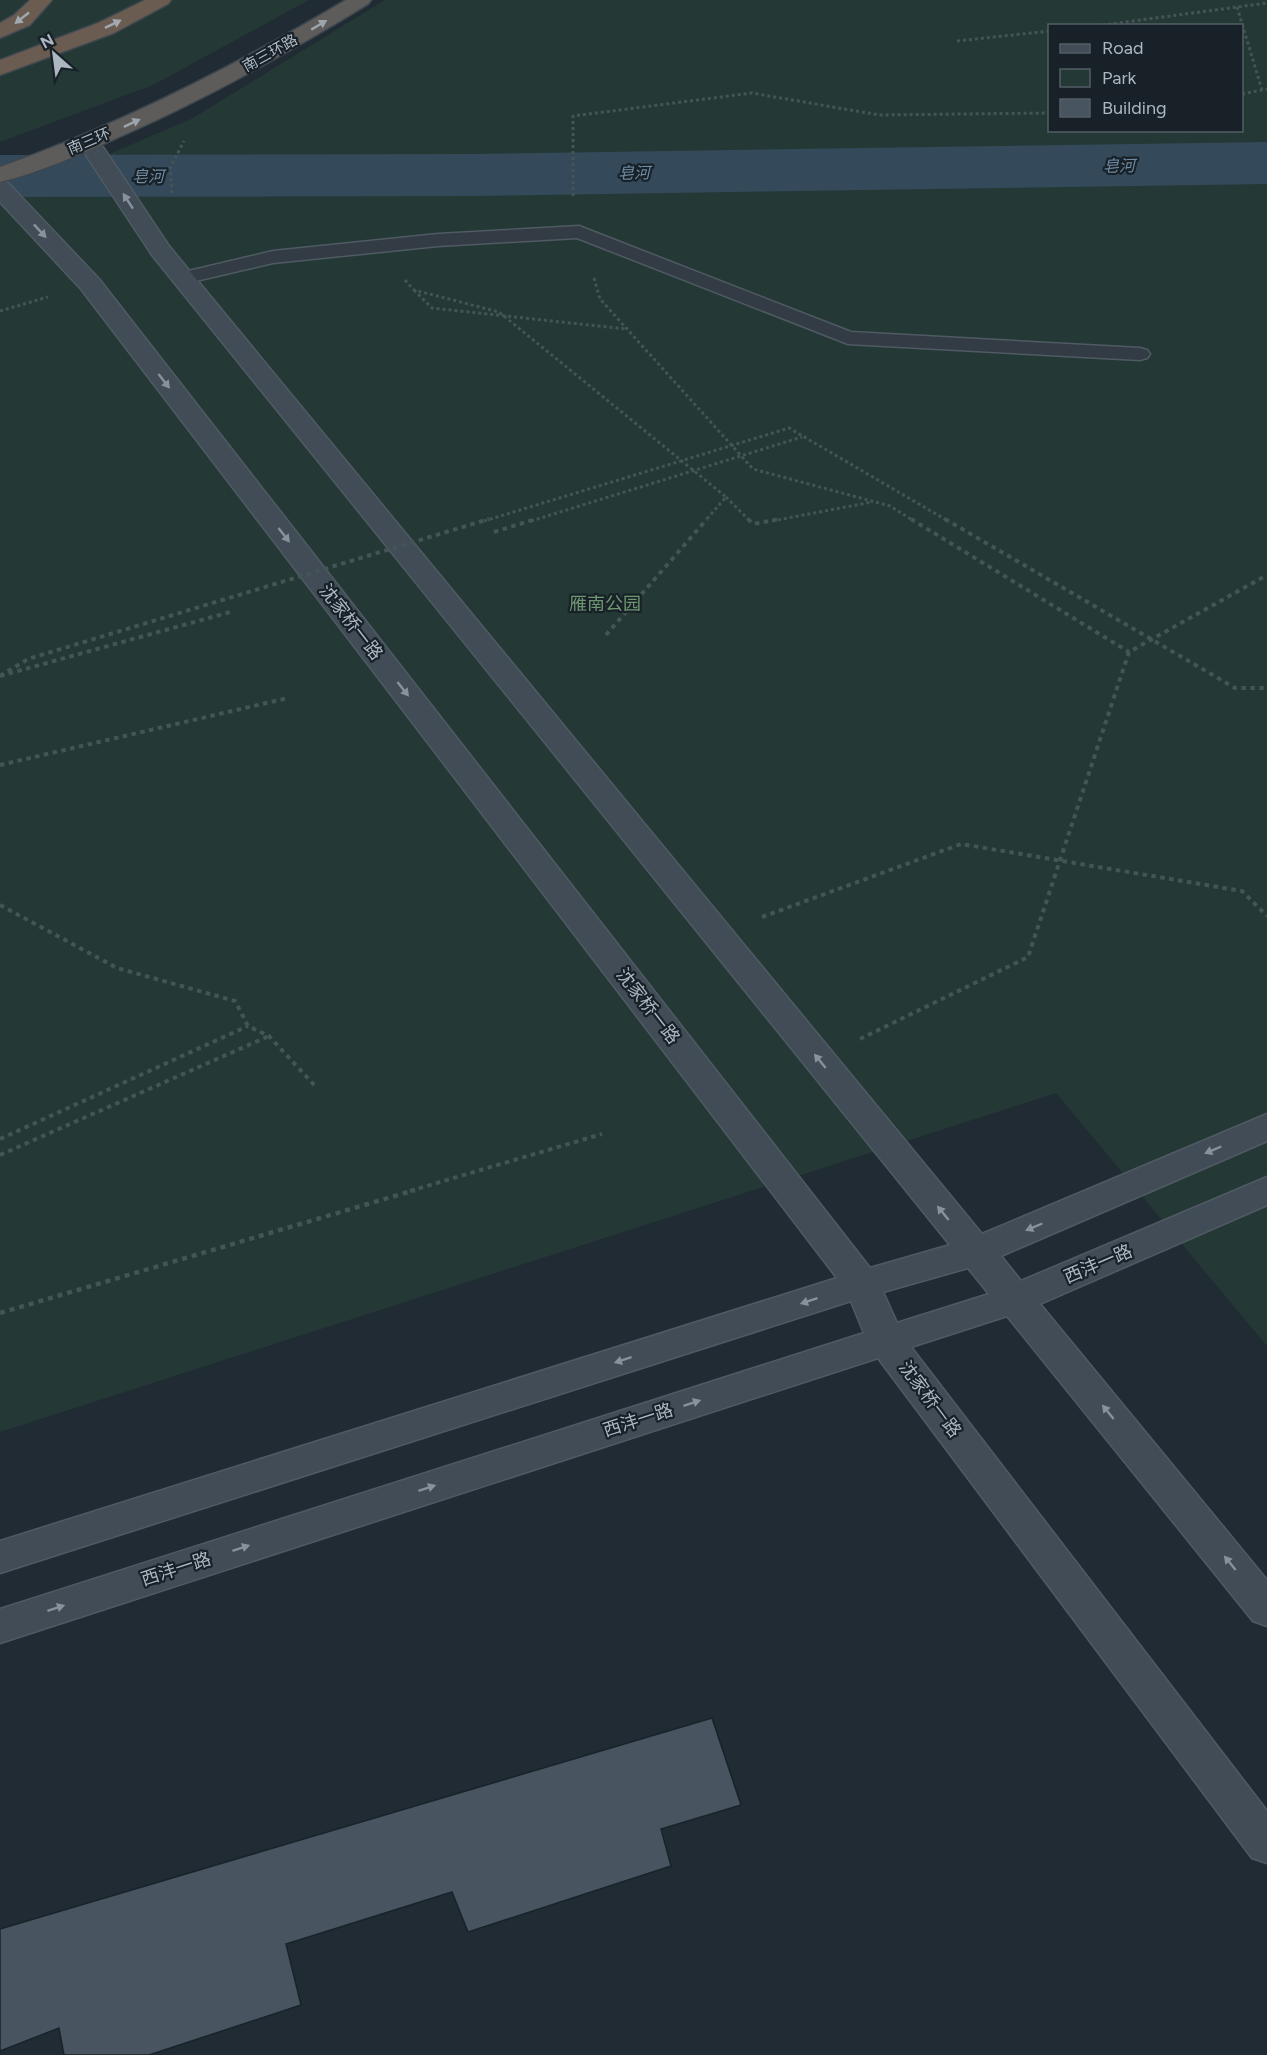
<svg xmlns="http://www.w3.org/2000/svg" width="1267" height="2055" font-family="Figtree,'Noto Sans SC',sans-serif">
<rect width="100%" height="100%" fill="#202b33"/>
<g fill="#243936" fill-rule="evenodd">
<polygon points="0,0 309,0 153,85 0,142"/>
<path d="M385,0h882v1346l-211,-253 -1056,339v-1231l193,-83zM1050,26h192v104h-192z"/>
</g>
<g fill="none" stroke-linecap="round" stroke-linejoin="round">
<polygon fill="#34495a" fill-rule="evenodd" points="1267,142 1267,184 471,196 0,197 0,155 471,154"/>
</g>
<polygon fill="#485560" stroke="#1a232b" stroke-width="1.5" points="712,1718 741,1805 661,1829 671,1866 468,1932 452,1892 286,1944 301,2005 149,2055 64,2055 59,2028 0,2051 0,1929"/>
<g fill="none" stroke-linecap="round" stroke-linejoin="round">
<defs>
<polygon id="service" points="579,226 851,332 1140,348 1147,350 1150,354 1147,358 1140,360 848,344 577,238 438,246 273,263 183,284 176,282 173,278 176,274 273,251 438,234"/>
<path id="secondary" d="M89,136l8,2 72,108 813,988 285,-120v27l-266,115 20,25 246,-104v28l-227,99 227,276v46l-14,-5 -246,-305 -96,31 356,464v52l-15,-5 -374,-500 -878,285v-34l864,-276 -13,-32 -851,272v-32l837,-263 -756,-989 -81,-87v-21l8,2 91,96 771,989 80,-23 -798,-990 -74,-112 3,-5zM968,1268l21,26 -92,29 -14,-31z"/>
<path id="trunk" d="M346,0h25l-3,4c-80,49 -162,95 -249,133 -38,17 -78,35 -119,45v-15c122,-43 235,-101 346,-167z"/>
<g id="motorway">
<polygon points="30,0 52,0 30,25 0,38 0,23 14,15"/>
<polygon points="145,0 171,0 168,4 114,33 0,75 0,60 98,23"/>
</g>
</defs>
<use href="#service" stroke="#505a63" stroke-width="3"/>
<use href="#secondary" stroke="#505a63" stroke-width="3"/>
<use href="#trunk" stroke="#3d474f" stroke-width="3"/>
<use href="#motorway" stroke="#3d474f" stroke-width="3"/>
<g stroke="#435555" stroke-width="3" stroke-dasharray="3 3" stroke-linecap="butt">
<polyline points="1237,7 1262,90"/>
<polyline points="1096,26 1267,3"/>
<polyline points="957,41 1050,31"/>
<polyline points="1242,94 1267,89"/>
<polyline points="172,193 170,168 184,141"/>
<polyline points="573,196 573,116 752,93 879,115 1050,113"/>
<polyline points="594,278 600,299 753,469 890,506 914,521"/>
<polyline points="405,280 414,290 499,312 726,497 705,521"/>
<polyline points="414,290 432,308 626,329"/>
<polyline points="0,311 48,297"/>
<polyline points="726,497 750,521"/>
<polyline points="772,521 872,502"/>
</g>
<g stroke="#435555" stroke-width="4" stroke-dasharray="4.5 4.5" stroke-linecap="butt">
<polyline points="748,519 753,524 780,519"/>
<polyline points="911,519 1129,652"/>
<polyline points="606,635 707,519"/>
<polyline points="0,676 234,611"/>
<polyline points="0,765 288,698"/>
<polyline points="0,905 117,968 235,1001 248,1026 269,1036 315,1086"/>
<polyline points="762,917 961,844 1242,891 1267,916"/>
<polyline points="860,1039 1028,957 1129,652 1267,575"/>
<polyline points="0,1139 248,1026"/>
<polyline points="0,1155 269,1036"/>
<polyline points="410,1191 602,1134"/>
</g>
<polyline stroke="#435555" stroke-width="4.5" stroke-dasharray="5 5" stroke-linecap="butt" points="0,1313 415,1190"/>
<use href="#service" fill="#333c44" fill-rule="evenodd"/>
<use href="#secondary" fill="#414c57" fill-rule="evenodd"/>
<use href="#trunk" fill="#5e5c5a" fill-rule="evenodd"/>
<use href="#motorway" fill="#6a5c50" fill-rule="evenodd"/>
<g stroke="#435555" stroke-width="3" stroke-dasharray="3 3" stroke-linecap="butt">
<polyline points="484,521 789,428 948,521"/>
<polyline points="531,521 802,437"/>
</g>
<g stroke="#435555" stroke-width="4" stroke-dasharray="4.5 4.5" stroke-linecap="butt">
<polyline points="945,519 1235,688 1267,688"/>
<polyline points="494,532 536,519"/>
<polyline points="0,676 28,659 489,519"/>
</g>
</g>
<defs><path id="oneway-solid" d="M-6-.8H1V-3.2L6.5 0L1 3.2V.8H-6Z" transform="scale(1.5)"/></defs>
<g fill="#a2a9b1">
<use href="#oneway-solid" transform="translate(22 18) rotate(142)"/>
<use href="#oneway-solid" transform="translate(113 24) rotate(-26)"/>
</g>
<g fill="#9ca5ad">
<use href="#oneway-solid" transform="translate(319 25) rotate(-31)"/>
<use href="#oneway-solid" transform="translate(132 123) rotate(-25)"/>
</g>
<g fill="#87929d">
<use href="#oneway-solid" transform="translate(128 201) rotate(-123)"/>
<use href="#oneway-solid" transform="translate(40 231) rotate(47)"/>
<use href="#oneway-solid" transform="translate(164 381) rotate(52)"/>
<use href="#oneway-solid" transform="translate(284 535) rotate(52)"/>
<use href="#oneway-solid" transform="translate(403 689) rotate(52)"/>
<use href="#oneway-solid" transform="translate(820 1061) rotate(-129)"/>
<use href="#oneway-solid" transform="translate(1213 1150) rotate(157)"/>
<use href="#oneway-solid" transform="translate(943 1213) rotate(-129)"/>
<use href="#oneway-solid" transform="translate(1034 1227) rotate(157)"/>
<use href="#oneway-solid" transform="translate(809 1301) rotate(162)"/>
<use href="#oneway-solid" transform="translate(623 1360) rotate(162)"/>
<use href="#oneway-solid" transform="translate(692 1403) rotate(-18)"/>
<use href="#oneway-solid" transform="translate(1108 1412) rotate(-129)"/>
<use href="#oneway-solid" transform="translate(427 1488) rotate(-18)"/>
<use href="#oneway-solid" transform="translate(241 1548) rotate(-18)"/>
<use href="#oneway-solid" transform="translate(1230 1563) rotate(-129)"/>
<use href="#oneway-solid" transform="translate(56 1608) rotate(-18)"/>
</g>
<g text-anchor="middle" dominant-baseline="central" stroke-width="4.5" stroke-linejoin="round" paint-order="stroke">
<g font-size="15" fill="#acb7c2" stroke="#182128">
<text transform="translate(270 53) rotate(-29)">南三环路</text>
<text transform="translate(89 141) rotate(-23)">南三环</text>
</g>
<g font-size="16" font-style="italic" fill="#6f8ca4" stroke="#182128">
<text transform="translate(1119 166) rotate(-1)">皂河</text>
<text transform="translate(634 173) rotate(-1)">皂河</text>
<text x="148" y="176">皂河</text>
</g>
<g font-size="18" fill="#6e9671" stroke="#182128">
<text x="605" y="604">雁南公园</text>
</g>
<g font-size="18" fill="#acb7c2" stroke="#182128">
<text transform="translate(351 622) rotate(52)">沈家桥一路</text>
<text transform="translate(648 1006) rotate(52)">沈家桥一路</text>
<text transform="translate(1098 1264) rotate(-23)">西沣一路</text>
<text transform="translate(930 1399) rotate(53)">沈家桥一路</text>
<text transform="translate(638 1420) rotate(-18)">西沣一路</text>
<text transform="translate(176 1569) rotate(-18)">西沣一路</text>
</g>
</g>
<rect x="1048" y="24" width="195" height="108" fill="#182128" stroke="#535d66" stroke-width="1.5"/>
<rect x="1060" y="44" width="30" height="9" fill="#414c57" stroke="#535d66" stroke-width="1.5"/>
<text x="1102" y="54" font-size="18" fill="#acb7c2">Road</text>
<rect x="1060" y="69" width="30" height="18" fill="#243936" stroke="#535d66" stroke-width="1.5"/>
<text x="1102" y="84" font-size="18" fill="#acb7c2">Park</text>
<rect x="1060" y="99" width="30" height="18" fill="#485560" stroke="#535d66" stroke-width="1.5"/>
<text x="1102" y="114" font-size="18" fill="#acb7c2">Building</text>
<g transform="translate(54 54) rotate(332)" stroke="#182128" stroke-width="4.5" paint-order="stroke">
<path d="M0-4.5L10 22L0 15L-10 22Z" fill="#acb7c2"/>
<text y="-9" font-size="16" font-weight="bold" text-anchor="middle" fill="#acb7c2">N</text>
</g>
</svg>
